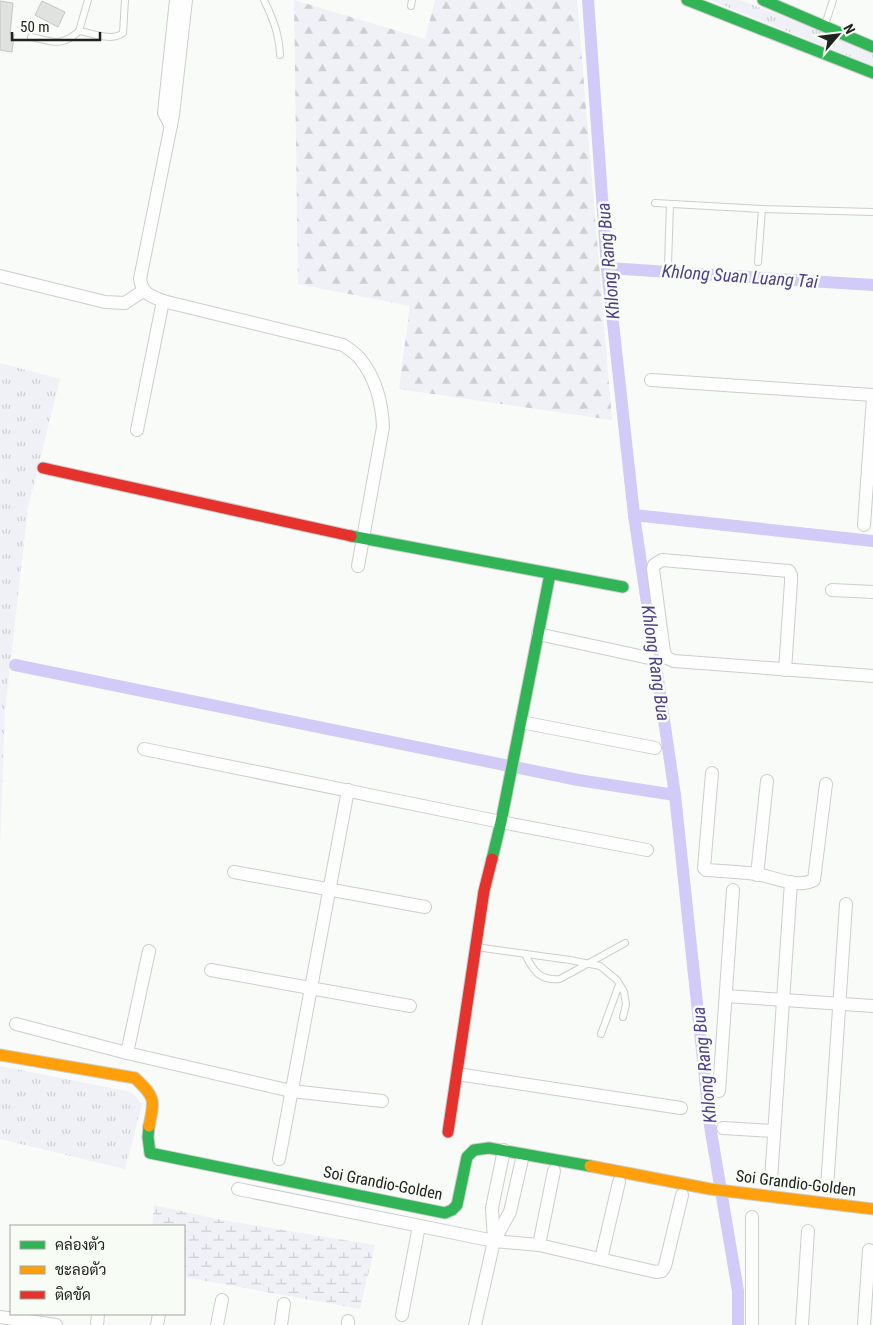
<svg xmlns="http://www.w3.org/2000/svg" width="873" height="1325" font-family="'Roboto Condensed',Sarabun,sans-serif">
<defs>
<pattern id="grass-tufts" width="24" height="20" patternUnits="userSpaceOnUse" patternTransform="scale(1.25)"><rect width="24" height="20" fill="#f0f1f6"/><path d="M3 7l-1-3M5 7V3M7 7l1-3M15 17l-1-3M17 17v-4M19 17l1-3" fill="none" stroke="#ceced3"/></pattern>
<pattern id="forest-firs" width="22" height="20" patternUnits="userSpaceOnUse" patternTransform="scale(1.25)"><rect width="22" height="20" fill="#f0f1f6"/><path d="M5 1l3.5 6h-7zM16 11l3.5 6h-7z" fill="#ceced3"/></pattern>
<pattern id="wetland-marsh" width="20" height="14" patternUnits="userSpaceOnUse" patternTransform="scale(1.25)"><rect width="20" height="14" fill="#f0f1f6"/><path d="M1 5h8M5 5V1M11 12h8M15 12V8" fill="none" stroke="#ceced3"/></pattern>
</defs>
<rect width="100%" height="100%" fill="#f8fbf7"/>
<g fill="url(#grass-tufts)">
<polygon points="710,0 740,0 865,48 873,51 873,66"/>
<polygon points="0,363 60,379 28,508 5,710 0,844"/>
<polygon points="0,1066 131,1092 142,1104 125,1169 0,1139"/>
</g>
<polygon fill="url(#forest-firs)" points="294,0 425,39 435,0 577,0 612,420 399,389 410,306 298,284"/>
<polygon fill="url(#wetland-marsh)" points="154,1205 222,1220 375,1245 360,1309 184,1277 184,1226 152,1226"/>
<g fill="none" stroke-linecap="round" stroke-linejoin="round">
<g stroke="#d2caf7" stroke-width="12">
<polyline points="588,0 607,268 634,515 675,795 710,1126 738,1291 738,1325"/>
<polyline points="607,268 873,285"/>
<polyline points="634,515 873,541"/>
<polyline points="15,665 578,780 675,795"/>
</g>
</g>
<g fill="#e0e2df" stroke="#c3c6c2">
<polygon points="0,1 13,3 10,34 14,34 12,52 0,50"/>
<polygon points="42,1 65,12 58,27 35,15"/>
</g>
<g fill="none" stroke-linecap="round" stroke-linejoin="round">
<defs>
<g id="lane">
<path d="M88,0l-9,31c13,2 33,11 44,2l2,-33"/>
<path d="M264,0c9,19 15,33 16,55"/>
<polyline points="411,6 412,0"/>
<polyline points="825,25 833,0"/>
<path d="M31,37c21,4 30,11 48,-6"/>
<polyline points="655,203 762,209 873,212"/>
<polyline points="758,262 762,209"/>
<polyline points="668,265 670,204"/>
<polyline points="476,947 570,960 600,966 617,980 624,992 626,1004 623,1017"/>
<path d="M525,954c8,17 15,27 35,25l65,-36"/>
<polyline points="601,1034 619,985"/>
</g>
<g id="street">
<polyline points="171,126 164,113 176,0"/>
<polyline points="0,276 105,302 125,303 143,291"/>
<path d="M163,301l180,44c6,4 14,9 18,15 15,19 21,44 22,67l-25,139"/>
<polyline points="651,380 873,395"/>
<path d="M137,430l26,-129c-12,-5 -21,-7 -23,-22l33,-164 13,-115"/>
<polyline points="864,525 873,398"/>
<polyline points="832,590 873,592"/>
<polyline points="538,634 649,658"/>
<polyline points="785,670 791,582 791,575 789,571 662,560 654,565 653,569 664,652 667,658 674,661 873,676"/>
<polyline points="521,722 655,748"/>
<polyline points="144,749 501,822 647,850"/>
<path d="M712,773l-8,95 2,2c17,1 34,2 51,4 17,3 40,15 57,6l12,-96"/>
<polyline points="234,872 425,907"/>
<polyline points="757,875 767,781"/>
<polyline points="211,970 410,1006"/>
<polyline points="726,996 873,1006"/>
<polyline points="16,1024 127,1053 291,1091 382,1101"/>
<polyline points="127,1053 149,951"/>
<polyline points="457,1074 681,1108"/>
<polyline points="719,1091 733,890"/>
<polyline points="723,1128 774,1131"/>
<polyline points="279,1159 348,790"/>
<polyline points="771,1180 791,882"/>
<polyline points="827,1188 846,904"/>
<polyline points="238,1189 494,1241 539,1245 656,1272 662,1271 665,1266 682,1195"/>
<polyline points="752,1217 752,1325"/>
<polyline points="494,1241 510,1212 523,1155"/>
<polyline points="539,1245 554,1171"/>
<polyline points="601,1259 619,1182"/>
<polyline points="402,1315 419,1226"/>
<polyline points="0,1317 56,1325"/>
<polyline points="97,1325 98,1314"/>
<polyline points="157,1325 159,1314"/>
<polyline points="217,1325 222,1300"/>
<polyline points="281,1325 284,1304"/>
<polyline points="348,1325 348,1321"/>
<polyline points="475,1325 494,1241 492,1208 504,1150"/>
<polyline points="802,1325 808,1231"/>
<polyline points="864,1325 869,1250"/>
</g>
<g id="fast">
<polyline points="687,0 873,73"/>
<polyline points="763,0 873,47"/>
<polyline points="351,536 623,587"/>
<polyline points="492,859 501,822 550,574"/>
<polyline points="149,1126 148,1137 150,1153 445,1213 452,1210 457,1205 467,1157 474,1150 489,1148 590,1166"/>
</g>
<g id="slow">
<path d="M0,1055l135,23c20,19 20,21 14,48"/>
<polyline points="590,1166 710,1189 873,1209"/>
</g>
<g id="jam">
<polyline points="43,468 351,536"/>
<polyline points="448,1132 484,891 492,859"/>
</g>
</defs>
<use href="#lane" stroke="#cccecb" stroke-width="8"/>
<use href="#street" stroke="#cccecb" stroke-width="14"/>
<use href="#fast" stroke="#cccecb" stroke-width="13"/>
<use href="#slow" stroke="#cccecb" stroke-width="13"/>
<use href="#jam" stroke="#cccecb" stroke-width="13"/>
<use href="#lane" stroke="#fefefe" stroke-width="6"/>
<use href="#street" stroke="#fefefe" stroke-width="12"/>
<use href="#fast" stroke="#30b455" stroke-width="11"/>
<use href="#slow" stroke="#ff9f0a" stroke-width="11"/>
<use href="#jam" stroke="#e5322d" stroke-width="11"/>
</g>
<g text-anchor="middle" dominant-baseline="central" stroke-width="5" stroke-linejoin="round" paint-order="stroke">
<g font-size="16" fill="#202220" stroke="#f7fdf5">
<text transform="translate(383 1183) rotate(11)">Soi Grandio-Golden</text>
<text transform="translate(796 1183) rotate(7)">Soi Grandio-Golden</text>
</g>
<g font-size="18" font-style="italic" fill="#523d89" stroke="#f7fdf5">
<text transform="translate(608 261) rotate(-95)">Khlong Rang Bua</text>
<text transform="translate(740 276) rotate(4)">Khlong Suan Luang Tai</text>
<text transform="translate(656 663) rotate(82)">Khlong Rang Bua</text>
<text transform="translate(704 1065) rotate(-96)">Khlong Rang Bua</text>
</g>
</g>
<rect x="10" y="1225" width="175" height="90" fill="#f7fdf5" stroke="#a1a5a0"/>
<rect x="20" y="1241" width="25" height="8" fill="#30b455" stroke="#a1a5a0"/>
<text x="55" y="1250" font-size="15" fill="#202220">คล่องตัว</text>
<rect x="20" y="1266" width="25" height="8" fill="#ff9f0a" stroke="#a1a5a0"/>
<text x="55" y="1275" font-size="15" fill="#202220">ชะลอตัว</text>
<rect x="20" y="1291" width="25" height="8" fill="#e5322d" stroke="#a1a5a0"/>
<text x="55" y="1300" font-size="15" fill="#202220">ติดขัด</text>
<g transform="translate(838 35) rotate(62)" stroke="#f7fdf5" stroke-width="4" paint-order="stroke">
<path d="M0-4L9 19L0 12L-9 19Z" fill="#202220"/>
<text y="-8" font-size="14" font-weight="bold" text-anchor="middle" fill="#202220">N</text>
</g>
<path d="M12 32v8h88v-8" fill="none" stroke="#202220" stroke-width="2.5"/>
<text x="20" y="32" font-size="15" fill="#202220" stroke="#f7fdf5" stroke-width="4" paint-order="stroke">50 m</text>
</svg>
